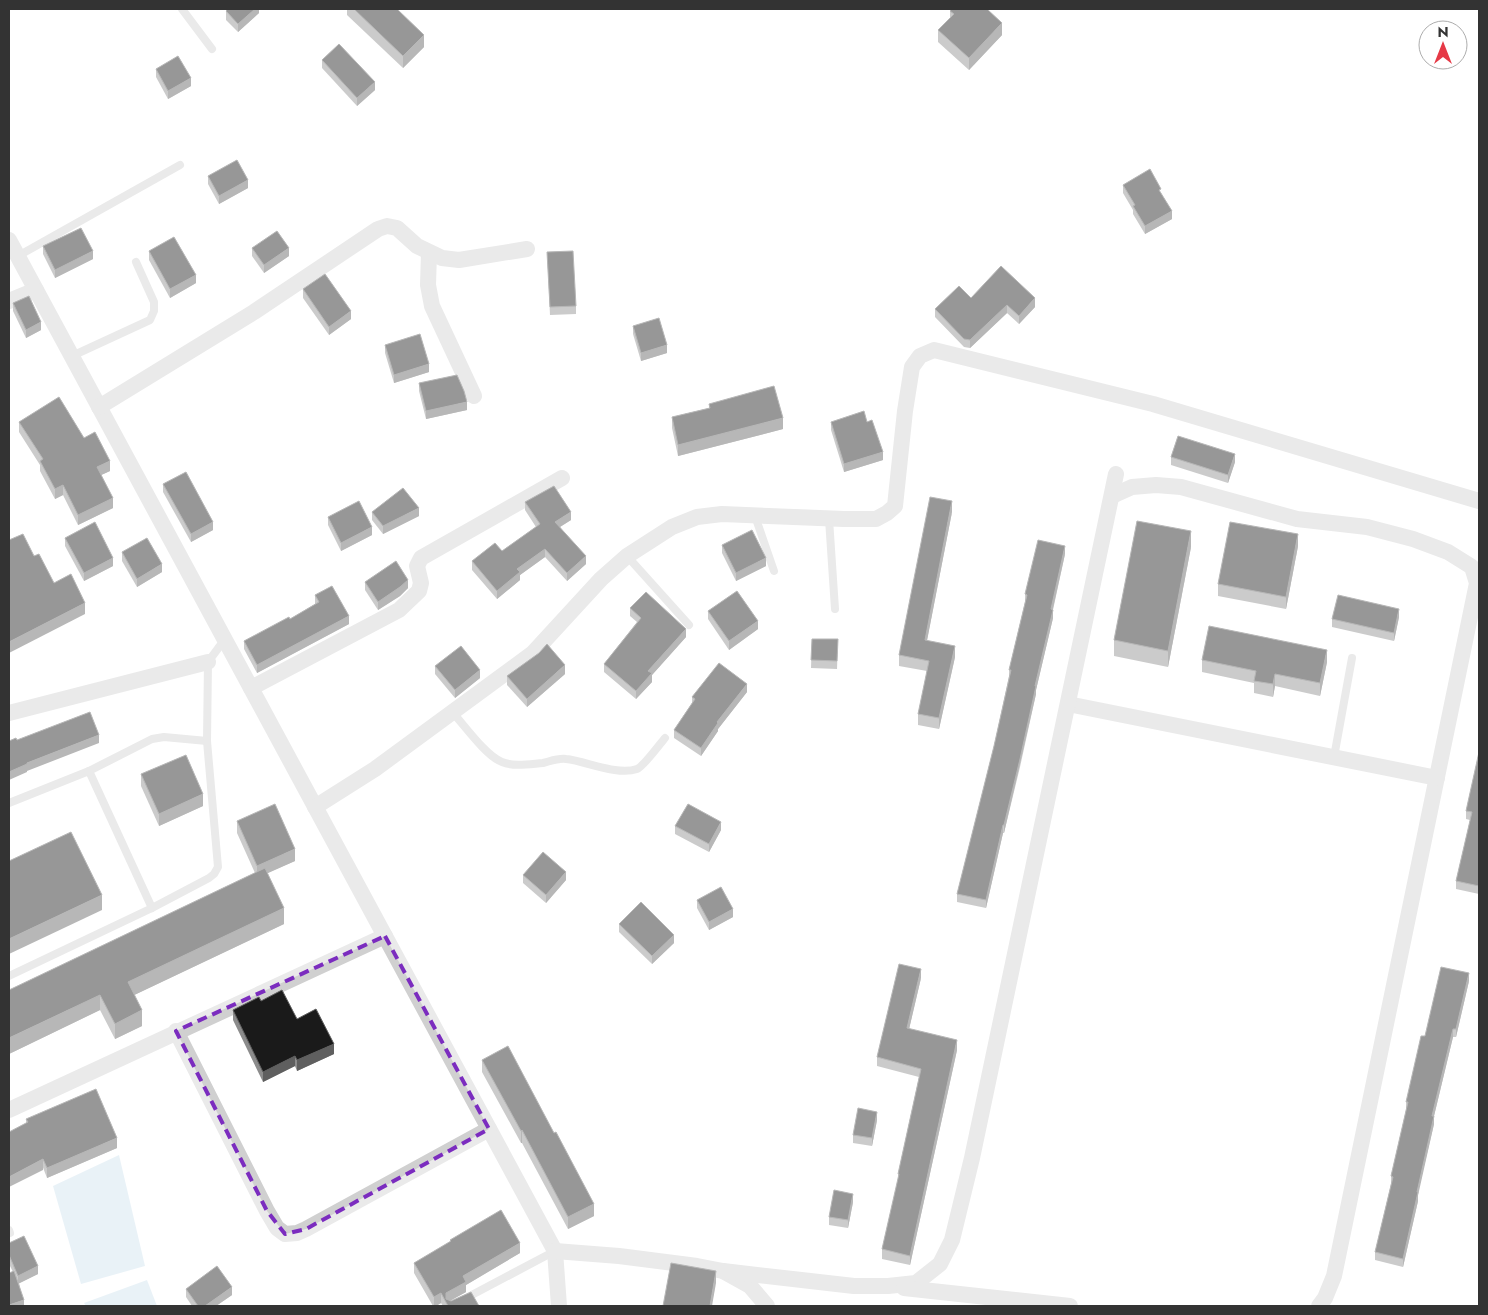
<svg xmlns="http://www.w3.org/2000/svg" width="1488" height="1315" font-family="Jost,sans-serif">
<rect width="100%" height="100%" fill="#fff"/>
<g fill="#cfe2ee">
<polygon points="119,1155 145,1266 81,1284 53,1186"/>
<polygon points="147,1280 157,1306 86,1306 84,1303"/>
</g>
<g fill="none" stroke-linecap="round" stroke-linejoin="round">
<g stroke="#d0d0d0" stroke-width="8">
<polyline points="182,9 212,49"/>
<polyline points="18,256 180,165"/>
<polyline points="72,356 150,320 154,311 154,302 136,262"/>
<polyline points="755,516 774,571"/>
<polyline points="829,519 835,609"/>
<polyline points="627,556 689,625"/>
<path d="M453,713c12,13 33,43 49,49 12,5 28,2 41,1 8,-2 15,-5 23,-4 20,2 51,17 71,10 6,-2 23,-25 28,-31"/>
<polyline points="1334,757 1352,658"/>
<polyline points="89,771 152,908"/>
<polyline points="9,803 89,771 152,739 164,737 207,741"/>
<polyline points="9,976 152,908 209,878 214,874 218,867 207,741 208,662 225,639"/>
<polyline points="9,1230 10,1233"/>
<polyline points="451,1306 555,1251"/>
</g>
<g stroke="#d0d0d0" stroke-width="16">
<polyline points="9,240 555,1251 559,1306"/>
<polyline points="429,253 428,285 432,306 474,396"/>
<polyline points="9,301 36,290"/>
<polyline points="99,407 254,312 378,229 387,226 397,228 417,246 442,258 459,260 527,249"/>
<polyline points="1112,496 1132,487 1156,485 1181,487 1297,519 1367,527 1413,539 1448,552 1472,567 1477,583 1334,1276 1325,1298 1319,1306"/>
<polyline points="251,688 399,610 419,591 421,583 417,566 421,558 562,478"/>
<polyline points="1068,704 1437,778"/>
<polyline points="9,713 208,662"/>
<polyline points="315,807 375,769 533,653 601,579 627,556 672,527 697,517 722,514 844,519 876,519 887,513 895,506 905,411 912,367 920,356 934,350 1153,404 1479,501"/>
<polyline points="176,1031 267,1211 277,1228 285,1234 297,1233 306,1229 489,1129"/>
<polyline points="9,1110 385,936"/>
<polyline points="555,1251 619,1256 697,1266 723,1271 750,1286 767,1306"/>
<polyline points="723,1271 854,1286 888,1286 916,1283 940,1264 952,1240 972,1158 1116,474"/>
<polyline points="904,1288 1070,1306"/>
</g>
</g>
<g fill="#8c8c8c">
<polygon points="259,9 259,13 238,32 226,20 226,11"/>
<polygon points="347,9 397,9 424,47 403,68 347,15"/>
<polygon points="950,11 1002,35 969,70 938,42 938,30 950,18"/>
<polygon points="322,60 375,90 357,106 322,68"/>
<polygon points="156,69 191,86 168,99 156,77"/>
<polygon points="208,176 248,188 219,204 208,184"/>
<polygon points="1123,185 1161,193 1172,219 1145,234 1133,214 1133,210 1123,193"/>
<polygon points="43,246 93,259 55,278 43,254"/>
<polygon points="252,248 289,256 264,273 252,256"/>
<polygon points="149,251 196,283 170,298 149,260"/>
<polygon points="547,252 576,306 576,314 550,315"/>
<polygon points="303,289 351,319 329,335 303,298"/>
<polygon points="971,298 1035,307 1019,324 1007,313 970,348 964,347 935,317 935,309"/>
<polygon points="13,303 41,330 26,338 13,311"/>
<polygon points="633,326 667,353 641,361 633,334"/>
<polygon points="385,345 429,372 394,383 385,353"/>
<polygon points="419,383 467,410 426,419 419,391"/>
<polygon points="709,404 783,429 678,456 672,428 672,417 709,408"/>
<polygon points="19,422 84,438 110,471 101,475 113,508 78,525 63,495 55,499 40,471 40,465 19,432"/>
<polygon points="831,422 867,422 883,460 844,472 831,430"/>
<polygon points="1171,457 1235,462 1228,483 1171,465"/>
<polygon points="163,484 213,530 191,542 163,492"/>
<polygon points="525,502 571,520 560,527 586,564 567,581 545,557 520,575 520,580 497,599 472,570 472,561 502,551 536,527 525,510"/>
<polygon points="372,512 419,516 383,534 372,520"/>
<polygon points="952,512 927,640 955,657 939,729 918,725 918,714 927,671 899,666 899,655"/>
<polygon points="328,517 372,535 341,551 328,525"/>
<polygon points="65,538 113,566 84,581 65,546"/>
<polygon points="722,545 766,566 736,581 722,553"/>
<polygon points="1298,546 1286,609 1218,596 1218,584"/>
<polygon points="1191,547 1168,667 1114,656 1114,640"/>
<polygon points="122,552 162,572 137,587 122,561"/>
<polygon points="1065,554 1053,610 1053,618 1036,690 1036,694 1020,767 1004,833 1003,833 986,908 957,902 957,894 994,746 1009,676 1009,670 1025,602 1025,594"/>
<polygon points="365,582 408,588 400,596 378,610 365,590"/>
<polygon points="315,595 349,624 257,673 244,649 244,641 290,619 315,604"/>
<polygon points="630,608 686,637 652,675 652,682 636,699 604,672 604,664 637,622 630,616"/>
<polygon points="708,611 758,629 729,650 708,619"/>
<polygon points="1399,617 1394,641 1332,627 1332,619"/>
<polygon points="812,639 838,639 837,669 811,668"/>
<polygon points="1202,660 1327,662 1320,696 1275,686 1273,697 1254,693 1254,683 1202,672"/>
<polygon points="435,666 480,678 455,698 435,674"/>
<polygon points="565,674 527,707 507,685 507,676"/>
<polygon points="747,692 718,729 718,731 701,756 674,738 674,730 692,703 692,697"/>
<polygon points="1479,752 1479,894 1456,889 1456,881 1470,820 1466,819 1466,811"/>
<polygon points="141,774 203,806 159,826 141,786"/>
<polygon points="237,821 295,861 267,873 284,924 134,995 142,1026 115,1039 100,1010 9,1054 255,873 237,833"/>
<polygon points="675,826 721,830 709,852 675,834"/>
<polygon points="523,875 566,880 546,903 523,883"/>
<polygon points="697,900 733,917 709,930 697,908"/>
<polygon points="619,924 674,943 652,964 619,932"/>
<polygon points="921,978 909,1029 957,1050 910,1265 882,1259 882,1249 898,1180 898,1174 919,1077 877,1066 877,1057"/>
<polygon points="1469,981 1456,1037 1453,1037 1434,1116 1434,1124 1418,1192 1418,1201 1403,1267 1375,1260 1375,1252 1391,1184 1391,1176 1406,1110 1406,1102 1425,1036"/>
<polygon points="261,1001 297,1019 334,1054 297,1071 295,1066 263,1082 233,1020 233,1010"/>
<polygon points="482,1060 594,1216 568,1229 522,1143 521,1143 482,1072"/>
<polygon points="26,1119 117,1148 47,1178 26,1123"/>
<polygon points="877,1120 872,1146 853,1143 853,1135"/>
<polygon points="853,1202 848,1228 829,1225 829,1217"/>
<polygon points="450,1240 520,1253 466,1285 466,1292 450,1301 448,1306 443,1306 441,1303 436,1306 433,1306 414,1273 414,1263 450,1242"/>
<polygon points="9,1243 38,1274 19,1283 24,1306 13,1272 9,1264"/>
<polygon points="186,1289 232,1295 216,1306 192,1306 186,1297"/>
</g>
<g fill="#5f5f5f">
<polygon points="255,9 259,9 259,13 238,32 238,24"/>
<polygon points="1002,23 1002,35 969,70 969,58"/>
<polygon points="424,35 424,47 403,68 403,56"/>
<polygon points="191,78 191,86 168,99 168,91"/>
<polygon points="375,82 375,90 357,106 357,98"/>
<polygon points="248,180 248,188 219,204 219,196"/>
<polygon points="1172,211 1172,219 1145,234 1145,226"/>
<polygon points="289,248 289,256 264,273 264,265"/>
<polygon points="93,251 93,259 55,278 55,270"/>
<polygon points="196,275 196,283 170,298 170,289"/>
<polygon points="1035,298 1035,307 1019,324 1019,316"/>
<polygon points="1007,305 1007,313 970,348 970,340"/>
<polygon points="351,311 351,319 329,335 329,327"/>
<polygon points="41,322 41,330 26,338 26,330"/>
<polygon points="667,345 667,353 641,361 641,353"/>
<polygon points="429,364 429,372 394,383 394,375"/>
<polygon points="467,402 467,410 426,419 426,411"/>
<polygon points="783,418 783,429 678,456 678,445"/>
<polygon points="883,452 883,460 844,472 844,464"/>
<polygon points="1235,454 1235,462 1228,483 1228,475"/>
<polygon points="110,461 110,471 97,477 97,467"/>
<polygon points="63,485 63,495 55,499 55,489"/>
<polygon points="113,498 113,508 78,525 78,515"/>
<polygon points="952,501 952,512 925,651 925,640"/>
<polygon points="419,508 419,516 383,534 383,526"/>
<polygon points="571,512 571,520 555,530 555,522"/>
<polygon points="213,522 213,530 191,542 191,534"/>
<polygon points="372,527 372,535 341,551 341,543"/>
<polygon points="1191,531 1191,547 1168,667 1168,651"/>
<polygon points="1298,534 1298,546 1286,609 1286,597"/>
<polygon points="1065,546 1065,554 1051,617 1051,609"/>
<polygon points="545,549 545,557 520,575 520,580 497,599 497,591 517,569"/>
<polygon points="586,556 586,564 567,581 567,573"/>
<polygon points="113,558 113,566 84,581 84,573"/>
<polygon points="766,558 766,566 736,581 736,573"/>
<polygon points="162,564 162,572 137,587 137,579"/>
<polygon points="408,580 408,588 400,596 378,610 378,602"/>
<polygon points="85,603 85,614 9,653 9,642"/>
<polygon points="1399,609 1399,617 1394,641 1394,633"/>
<polygon points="1053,610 1053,618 1036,690 1036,694 1004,833 1004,825 1035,686"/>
<polygon points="349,616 349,624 257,673 257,665"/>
<polygon points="758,621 758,629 729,650 729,641"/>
<polygon points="686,629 686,637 652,675 652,682 636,699 636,691 648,671"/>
<polygon points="955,646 955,657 939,729 939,718"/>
<polygon points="1327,650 1327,662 1320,696 1320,683"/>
<polygon points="565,665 565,674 527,707 527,699"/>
<polygon points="480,670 480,678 455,698 455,690"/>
<polygon points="1275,674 1275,686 1273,697 1273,684"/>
<polygon points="747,684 747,692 718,729 718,731 701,756 701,748 717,722"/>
<polygon points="99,735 99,743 27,771 27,772 9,780 9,772 27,763"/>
<polygon points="203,794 203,806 159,826 159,814"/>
<polygon points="721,822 721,830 709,852 709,844"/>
<polygon points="1003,825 1003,833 986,908 986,900"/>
<polygon points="295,849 295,861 257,878 257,866"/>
<polygon points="566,872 566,880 546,903 546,895"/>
<polygon points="102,895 102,910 9,954 9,939"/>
<polygon points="284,908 284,924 128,998 128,982"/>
<polygon points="733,909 733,917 709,930 709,922"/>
<polygon points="674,935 674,943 652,964 652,956"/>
<polygon points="921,969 921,978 907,1038 907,1028"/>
<polygon points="1469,973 1469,981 1456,1037 1456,1029"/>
<polygon points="100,995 100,1010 9,1054 9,1038"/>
<polygon points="142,1010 142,1026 115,1039 115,1024"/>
<polygon points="1453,1029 1453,1037 1434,1116 1434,1124 1417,1200 1417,1192 1432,1116"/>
<polygon points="957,1040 957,1050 910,1265 910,1256"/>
<polygon points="334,1044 334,1054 297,1071 297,1060"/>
<polygon points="295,1056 295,1066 263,1082 263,1072"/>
<polygon points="877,1112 877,1120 872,1146 872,1138"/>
<polygon points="522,1130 522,1143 521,1143 521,1131"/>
<polygon points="117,1138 117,1148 47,1178 47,1168"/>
<polygon points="43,1159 43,1170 9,1187 9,1177"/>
<polygon points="1418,1192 1418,1201 1403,1267 1403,1259"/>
<polygon points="853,1194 853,1202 848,1228 848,1220"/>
<polygon points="594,1204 594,1216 568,1229 568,1217"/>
<polygon points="520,1243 520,1253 466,1285 466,1292 446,1303 446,1293 463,1276"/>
<polygon points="38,1266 38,1274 18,1284 18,1276"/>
<polygon points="716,1271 716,1283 712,1306 710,1306"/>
<polygon points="232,1287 232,1295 216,1306 205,1306"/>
<polygon points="441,1293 441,1303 436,1306 434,1306 434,1297"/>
<polygon points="24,1300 24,1306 9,1306 9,1305"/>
</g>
<g fill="#1a1a1a" stroke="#5f5f5f">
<polygon points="228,9 255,9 238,24 226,11"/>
<polygon points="354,9 397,9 424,35 403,56"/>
<polygon points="952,9 987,9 1002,23 969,58 938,30 954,14 950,11"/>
<polygon points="339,44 375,82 357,98 322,60"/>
<polygon points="178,56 191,78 168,91 156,69"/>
<polygon points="237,160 248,180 219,196 208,176"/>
<polygon points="1150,169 1161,189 1159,190 1172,211 1145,226 1133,206 1135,205 1123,185"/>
<polygon points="81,228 93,251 55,270 43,246"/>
<polygon points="277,231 289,248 264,265 252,248"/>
<polygon points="174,237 196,275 170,289 149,251"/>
<polygon points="573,251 576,306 550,307 547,252"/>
<polygon points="1001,266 1035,298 1019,316 1007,305 970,340 964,339 935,309 959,286 971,298"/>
<polygon points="325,274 351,311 329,327 303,289"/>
<polygon points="29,296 41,322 26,330 13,303"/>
<polygon points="659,318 667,345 641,353 633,326"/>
<polygon points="420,334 429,364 394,375 385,345"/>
<polygon points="457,375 464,391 467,402 426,411 419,383"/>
<polygon points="774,386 783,418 678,445 672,417 710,408 709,404"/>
<polygon points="59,397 84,438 95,432 110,461 97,467 113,498 78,515 63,485 55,489 40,461 43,459 19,422"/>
<polygon points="864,411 867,422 872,420 883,452 844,464 831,422"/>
<polygon points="1178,436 1235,454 1228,475 1171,457"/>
<polygon points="186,472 213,522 191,534 163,484"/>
<polygon points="554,486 571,512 555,522 586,556 567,573 545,549 517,569 520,572 497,591 472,561 495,543 502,551 540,524 525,502"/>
<polygon points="403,488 419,508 383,526 372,512"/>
<polygon points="930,497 952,501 925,640 955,646 939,718 918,714 929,661 899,655"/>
<polygon points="359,501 372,527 341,543 328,517"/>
<polygon points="1137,521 1191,531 1168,651 1114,640"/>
<polygon points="95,522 113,558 84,573 65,538"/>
<polygon points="1230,522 1298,534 1286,597 1218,584"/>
<polygon points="752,530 766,558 736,573 722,545"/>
<polygon points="23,534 34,556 39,554 54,583 71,574 85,603 9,642 9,540"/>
<polygon points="147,538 162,564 137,579 122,552"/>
<polygon points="1038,540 1065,546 1051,609 1053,610 1035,686 1036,686 1020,759 1004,825 1003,825 986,900 957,894 994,746 1011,670 1009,670 1027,595 1025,594"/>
<polygon points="396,561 408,580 400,587 378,602 365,582"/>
<polygon points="332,586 349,616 257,665 244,641 289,617 290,619 319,602 315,595"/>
<polygon points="737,591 758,621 729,641 708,611"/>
<polygon points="646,592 686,629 648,671 652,673 636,691 604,664 641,618 630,608"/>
<polygon points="1338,595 1399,609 1394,633 1332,619"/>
<polygon points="1209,626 1327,650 1320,683 1275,674 1273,684 1254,681 1256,671 1202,660"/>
<polygon points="812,639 838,639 837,661 811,660"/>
<polygon points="547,644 565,665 527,699 507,676 539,653"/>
<polygon points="461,646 480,670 455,690 435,666"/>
<polygon points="719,663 747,684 717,722 718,723 701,748 674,730 695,699 692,697"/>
<polygon points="90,712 99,735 27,763 27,764 9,772 9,741 16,738 17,740"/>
<polygon points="1479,752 1479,886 1456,881 1472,812 1466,811"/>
<polygon points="186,755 203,794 159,814 141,774"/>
<polygon points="275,804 295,849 257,866 237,821"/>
<polygon points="688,804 721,822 709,844 675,826"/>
<polygon points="71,832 102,895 9,939 9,861"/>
<polygon points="543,852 566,872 546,895 523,875"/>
<polygon points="265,868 284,908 128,982 142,1010 115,1024 100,995 9,1038 9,990"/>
<polygon points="721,887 733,909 709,922 697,900"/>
<polygon points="641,902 674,935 652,956 619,924"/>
<polygon points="899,964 921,969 907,1028 957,1040 910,1256 882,1249 899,1174 898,1174 921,1069 877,1057"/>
<polygon points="1441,967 1469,973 1456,1029 1453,1029 1432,1116 1434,1116 1417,1192 1418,1192 1403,1259 1375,1252 1393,1177 1391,1176 1408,1102 1406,1102 1421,1036 1425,1036"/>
<polygon points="282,990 297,1019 316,1009 334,1044 297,1060 295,1056 263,1072 233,1010 259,997 261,1001"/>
<polygon points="508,1046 554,1133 556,1132 594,1204 568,1217 522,1130 521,1131 482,1060"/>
<polygon points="96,1089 117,1138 47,1168 43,1159 9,1177 9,1132 28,1122 26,1119"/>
<polygon points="858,1108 877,1112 872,1138 853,1135"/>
<polygon points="834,1190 853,1194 848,1220 829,1217"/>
<polygon points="501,1210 520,1243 463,1276 466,1282 446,1293 446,1299 451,1301 471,1292 479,1306 448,1306 441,1293 434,1297 414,1263 451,1241 450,1240"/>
<polygon points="24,1236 38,1266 18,1276 9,1255 9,1243"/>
<polygon points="671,1263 716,1271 710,1306 663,1306"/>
<polygon points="217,1266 232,1287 205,1306 198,1306 186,1289"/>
<polygon points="14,1271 24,1300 9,1305 9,1273"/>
</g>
<path d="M0 0H1488V1315H0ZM385,936l104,193 -183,100 -21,5 -18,-23 -91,-180z" fill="#fff" fill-opacity=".55" fill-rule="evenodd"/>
<path fill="none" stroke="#7b2cbf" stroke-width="4" stroke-dasharray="10 6" stroke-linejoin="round" d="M385,936l104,193 -183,100 -21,5 -18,-23 -91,-180z"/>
<rect width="1488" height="1315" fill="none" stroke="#333333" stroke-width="20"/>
<g transform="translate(1443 45)"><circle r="24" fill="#ffffff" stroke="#adadad"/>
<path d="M0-4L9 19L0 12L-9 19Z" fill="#e63946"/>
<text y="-8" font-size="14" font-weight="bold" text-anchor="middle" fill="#333333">N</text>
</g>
</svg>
